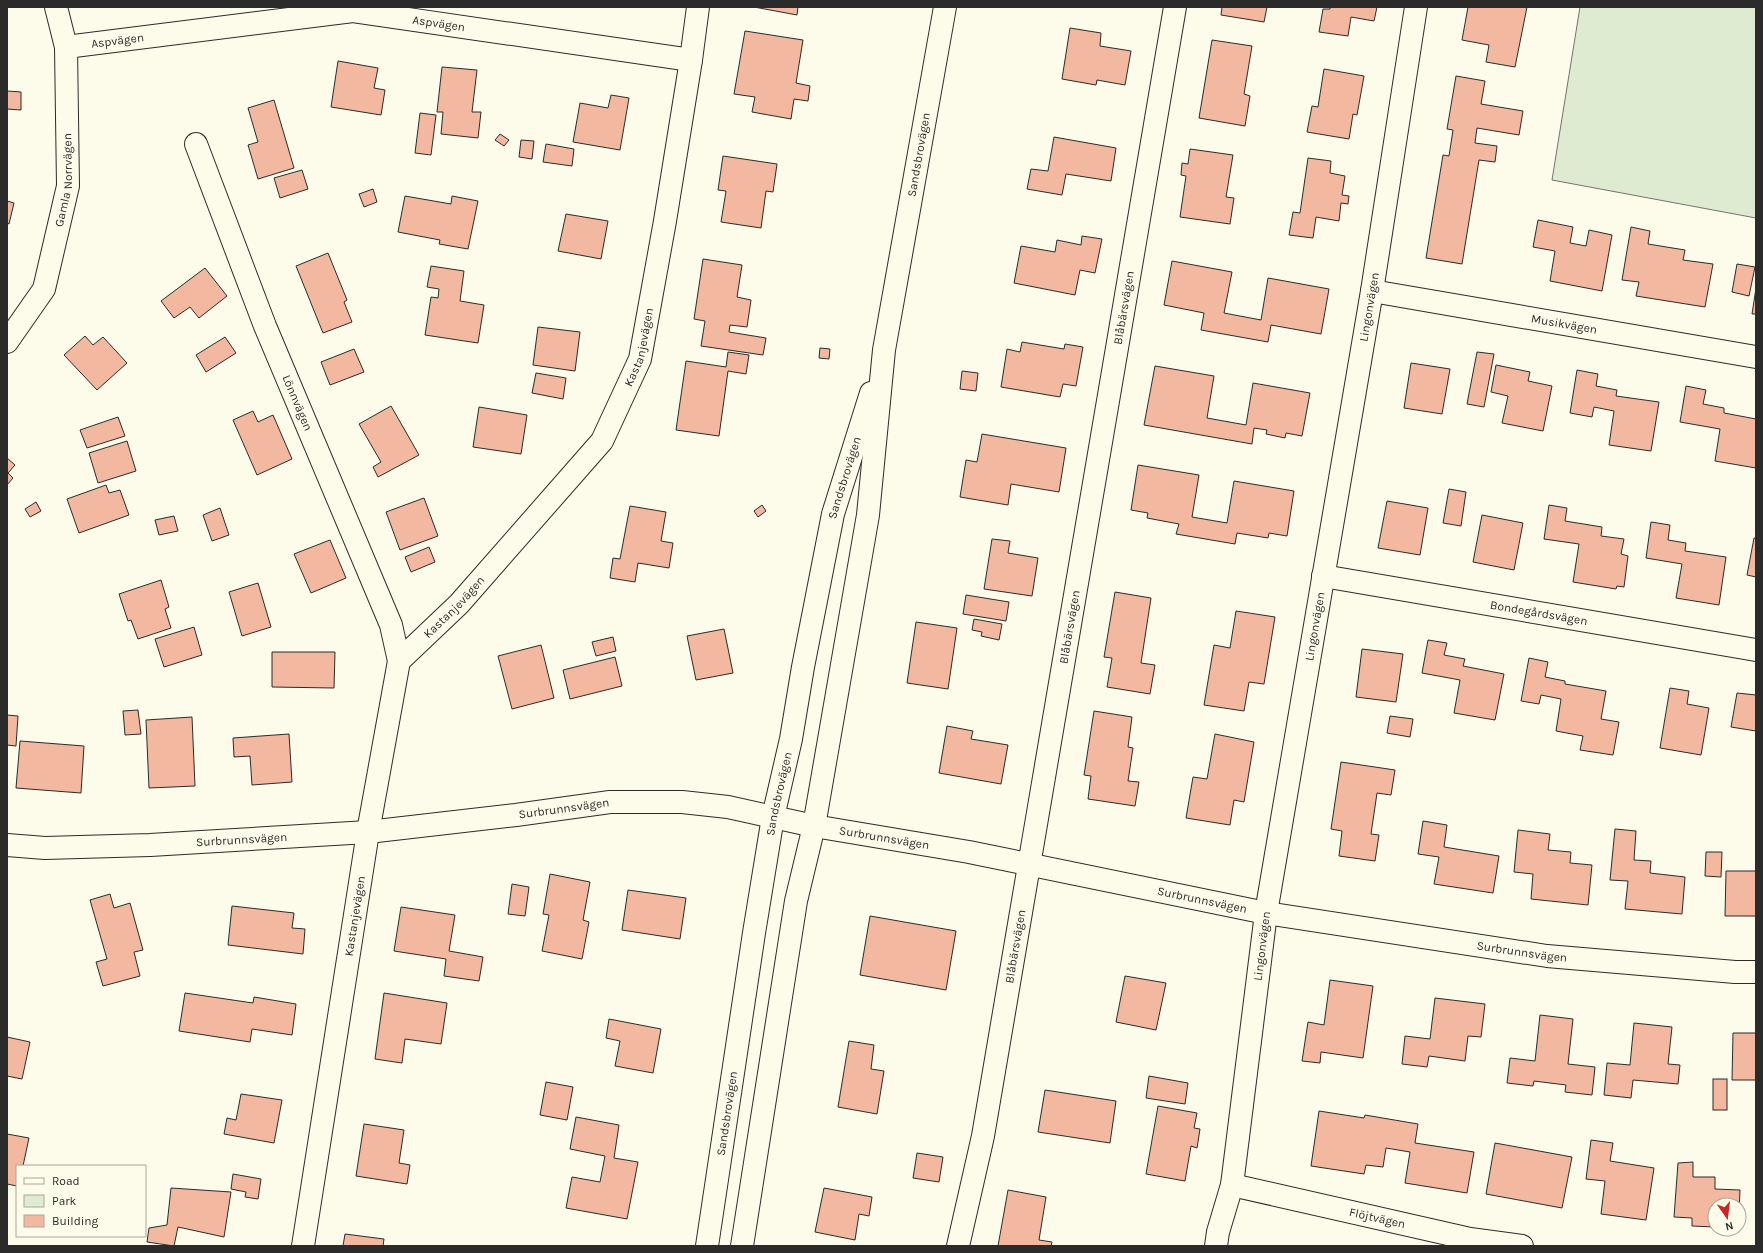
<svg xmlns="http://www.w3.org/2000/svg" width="1763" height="1253" font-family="Karla,sans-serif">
<rect width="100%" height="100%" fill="#fdfbea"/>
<polygon fill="#deebd1" stroke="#74746e" points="1580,7 1756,7 1756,218 1552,180"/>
<g fill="#f2b8a0" stroke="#2b2b2b">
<polygon points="754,7 798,7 797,15"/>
<polygon points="1222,7 1267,7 1264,22 1221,15"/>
<polygon points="1330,7 1377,7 1374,21 1351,17 1348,36 1319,32 1323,9 1330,9"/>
<polygon points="1468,7 1527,7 1515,67 1486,62 1489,45 1462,40"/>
<polygon points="1070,28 1101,33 1100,46 1131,51 1125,85 1097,80 1096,85 1062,79"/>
<polygon points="745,31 803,40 796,83 810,86 808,101 794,99 791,119 752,112 755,97 734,94"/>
<polygon points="1212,40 1252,46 1244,94 1250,96 1245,126 1199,118"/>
<polygon points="338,61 378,68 374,88 385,90 381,115 331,107"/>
<polygon points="442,67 477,70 472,112 481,112 478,138 441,134 443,112 437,112"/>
<polygon points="1324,69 1364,76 1357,115 1353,114 1349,139 1307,132 1312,106 1318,107"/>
<polygon points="1456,76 1485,81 1481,104 1523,111 1519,135 1477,128 1475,143 1497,146 1495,162 1479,160 1462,264 1426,258 1443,155 1449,156 1453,130 1447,129"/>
<polygon points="7,91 21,92 21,110 7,109"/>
<polygon points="611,95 629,98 620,150 573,142 580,103 608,108"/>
<polygon points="274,100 294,168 258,179 248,145 258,142 248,108"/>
<polygon points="420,113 436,115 431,155 415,153"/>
<polygon points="500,134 509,140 504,146 495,140"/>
<polygon points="1054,137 1116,148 1111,181 1066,174 1062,195 1027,189 1031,169 1048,171"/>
<polygon points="521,140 534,141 532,159 519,157"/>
<polygon points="546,144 574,149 572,166 543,162"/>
<polygon points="1190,149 1233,155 1226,197 1234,198 1230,224 1180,217 1186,176 1181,175 1182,163 1188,164"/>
<polygon points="723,156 777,164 773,192 766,191 761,228 721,222 726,191 718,190"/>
<polygon points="1308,158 1331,161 1330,173 1345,176 1342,195 1349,196 1348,204 1341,203 1339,221 1316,217 1313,238 1289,235 1293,212 1300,213"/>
<polygon points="302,170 308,189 280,198 274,178"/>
<polygon points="373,189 377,202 364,207 359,194"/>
<polygon points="405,196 451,204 452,196 478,201 468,249 439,244 440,240 398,232"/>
<polygon points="7,201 14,203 9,224 7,223"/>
<polygon points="566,214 608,221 601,259 558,251"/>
<polygon points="1538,220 1573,227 1570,243 1586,246 1589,230 1612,235 1602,291 1550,281 1555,251 1533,247"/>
<polygon points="1631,227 1650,231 1648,244 1685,250 1683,260 1713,264 1705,307 1636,296 1639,282 1622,280"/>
<polygon points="1082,236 1102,239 1095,273 1080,270 1075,295 1014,283 1021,246 1055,252 1057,240 1081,245"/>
<polygon points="328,253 347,300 344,302 352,322 323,333 296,266"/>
<polygon points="703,259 742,265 737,297 751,300 747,327 730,325 729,332 766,338 763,355 701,346 705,321 694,319"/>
<polygon points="1172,261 1232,272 1224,313 1261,320 1268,278 1329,289 1321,334 1271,325 1268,342 1201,330 1204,313 1164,305"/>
<polygon points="1737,264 1755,267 1749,296 1732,292"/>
<polygon points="431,266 464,271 460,301 484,305 478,343 425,335 431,297 438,298 439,289 427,287"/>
<polygon points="205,268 227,296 199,318 190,307 174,318 161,301"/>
<polygon points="1756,288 1756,314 1752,314"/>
<polygon points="538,327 580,332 575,371 533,365"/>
<polygon points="85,336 93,345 103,337 127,363 97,390 64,355"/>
<polygon points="225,337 236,353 206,372 196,355"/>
<polygon points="1022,342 1064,349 1065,344 1083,347 1076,386 1063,384 1060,397 1001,387 1007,349 1020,352"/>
<polygon points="820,348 830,349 829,359 819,358"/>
<polygon points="354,349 364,372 330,385 321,362"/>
<polygon points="728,352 749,355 746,374 728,371 719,436 676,430 686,361 726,367"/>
<polygon points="1477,352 1494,354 1484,407 1467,404"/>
<polygon points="1411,363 1450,369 1442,414 1404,408"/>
<polygon points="1496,365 1530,372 1528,381 1552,386 1543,431 1502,423 1508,396 1491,392"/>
<polygon points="1155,366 1214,376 1207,418 1246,425 1253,383 1310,393 1302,436 1286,433 1285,438 1266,434 1267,430 1254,428 1252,444 1144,425"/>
<polygon points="1577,370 1598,374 1596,386 1617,390 1616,396 1659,402 1651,451 1609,445 1614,411 1594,407 1592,417 1570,413"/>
<polygon points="962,371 978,373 976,391 960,389"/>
<polygon points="536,373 566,378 563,399 532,393"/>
<polygon points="1686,386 1706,390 1703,404 1724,408 1724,413 1756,419 1756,468 1715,461 1720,429 1680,422"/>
<polygon points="391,406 419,455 378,477 373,467 381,462 359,424"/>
<polygon points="479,407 527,415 521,454 473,447"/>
<polygon points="253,411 258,422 273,415 292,459 257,475 233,420"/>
<polygon points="118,417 125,436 87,448 80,430"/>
<polygon points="982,434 1066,448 1059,492 1011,484 1008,505 960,497 966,460 977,462"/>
<polygon points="127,441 136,471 98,483 89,453"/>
<polygon points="7,458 15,465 8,473 13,478 7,485"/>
<polygon points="1138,465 1199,475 1192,517 1227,523 1234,481 1294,491 1287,536 1269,533 1268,538 1237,533 1235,544 1176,534 1179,524 1147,518 1148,513 1131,510"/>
<polygon points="106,485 109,493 120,490 129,515 79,533 67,499"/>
<polygon points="1449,489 1466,492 1461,526 1443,523"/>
<polygon points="424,498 438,536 400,550 386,512"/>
<polygon points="1387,501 1428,508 1420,555 1378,548"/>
<polygon points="36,502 41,511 30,517 25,509"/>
<polygon points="762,505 766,511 758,517 754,511"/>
<polygon points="1549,505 1567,508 1565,521 1602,527 1601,536 1624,539 1621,554 1628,556 1624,587 1617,586 1616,589 1573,582 1579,544 1544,539"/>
<polygon points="630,506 666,512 661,541 673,543 669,568 638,563 635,582 610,578 613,558 620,559"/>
<polygon points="220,508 229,535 212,541 203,515"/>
<polygon points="1482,515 1523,523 1514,570 1473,562"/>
<polygon points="174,516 178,531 159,535 155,520"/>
<polygon points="1651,522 1670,525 1668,540 1686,543 1685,551 1726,557 1719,605 1676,598 1682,564 1646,558"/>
<polygon points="1754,538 1756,538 1756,577 1747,575"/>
<polygon points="992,539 1010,541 1008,553 1038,558 1032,596 984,589"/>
<polygon points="330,540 346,578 311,593 294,554"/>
<polygon points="429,547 435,562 411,572 405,557"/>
<polygon points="161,580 169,607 165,609 171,628 138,639 131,620 128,621 119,594"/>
<polygon points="258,583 271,627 242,636 229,592"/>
<polygon points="1115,592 1151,598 1141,663 1155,665 1150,694 1107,687 1112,658 1104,657"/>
<polygon points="966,595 1009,602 1006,621 963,614"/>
<polygon points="1236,611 1275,617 1264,684 1249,682 1244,711 1204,705 1214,645 1230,648"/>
<polygon points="974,619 1002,624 999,640 981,636 982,632 972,630"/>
<polygon points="916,622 957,628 948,689 907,683"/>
<polygon points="194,627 202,655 164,667 155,639"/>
<polygon points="724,629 733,673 696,680 687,636"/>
<polygon points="613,637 616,651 596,656 592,642"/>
<polygon points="1428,640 1447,643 1444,655 1465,659 1463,666 1504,674 1495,720 1454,713 1460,680 1422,673"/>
<polygon points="541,645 554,698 512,709 498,656"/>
<polygon points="1362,649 1403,654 1396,702 1356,697"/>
<polygon points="272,652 335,652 334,688 272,687"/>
<polygon points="615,657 622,686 570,699 563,670"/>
<polygon points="1529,658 1548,662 1545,677 1565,681 1565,684 1606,691 1601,719 1619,722 1613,755 1580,750 1583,736 1556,731 1561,699 1541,695 1539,704 1521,701"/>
<polygon points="1670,688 1689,691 1687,704 1709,708 1701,755 1660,748"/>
<polygon points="1737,693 1756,695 1756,731 1731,727"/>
<polygon points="138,710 141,734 125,735 123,711"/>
<polygon points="1094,711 1132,717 1128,747 1133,748 1128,781 1139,782 1135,806 1088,799 1091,776 1084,775"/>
<polygon points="7,715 18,716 16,746 7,745"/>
<polygon points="1390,716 1413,719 1410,737 1387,733"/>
<polygon points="192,717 195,786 149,788 146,720"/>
<polygon points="947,726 973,731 971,739 1008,745 1001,784 939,773"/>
<polygon points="289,734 292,782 252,785 250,756 234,757 233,738"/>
<polygon points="1215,734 1254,742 1244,802 1234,800 1230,825 1186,818 1193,777 1207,779"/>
<polygon points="20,741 84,746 81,793 16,788"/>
<polygon points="1341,762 1395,770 1391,795 1377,793 1371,834 1379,835 1375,861 1339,856 1342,831 1331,829"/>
<polygon points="1423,821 1447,825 1444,847 1499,856 1493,893 1434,884 1439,857 1418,854"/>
<polygon points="1615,829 1636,831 1634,860 1651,861 1650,873 1685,877 1682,914 1625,909 1628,881 1610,880"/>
<polygon points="1518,830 1550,834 1548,850 1571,852 1570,863 1592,865 1588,905 1531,899 1533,874 1514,872"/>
<polygon points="1706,852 1722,852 1721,877 1705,876"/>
<polygon points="1726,871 1756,871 1756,916 1725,916"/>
<polygon points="550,874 590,882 583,920 589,922 582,959 542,951 549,915 543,914"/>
<polygon points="512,884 529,887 525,916 508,914"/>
<polygon points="628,890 686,898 680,939 622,930"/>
<polygon points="110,894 114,908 130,903 143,950 134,952 140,976 103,986 96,962 107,959 90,900"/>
<polygon points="232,906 294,913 292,928 305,929 303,954 228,945"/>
<polygon points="401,907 455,915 449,951 483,957 479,981 444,976 446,959 394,951"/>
<polygon points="870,916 956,931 946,990 860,975"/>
<polygon points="1125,976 1166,983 1156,1030 1116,1022"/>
<polygon points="1330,980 1373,986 1363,1058 1321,1052 1320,1063 1302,1061 1308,1022 1324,1025"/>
<polygon points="185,993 253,1003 254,997 296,1004 292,1035 252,1029 250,1042 179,1031"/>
<polygon points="384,993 447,1003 441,1044 405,1039 402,1063 375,1059"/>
<polygon points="1435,998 1485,1004 1481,1037 1468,1036 1465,1061 1429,1056 1427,1067 1402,1064 1405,1036 1430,1039"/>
<polygon points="1540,1015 1573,1019 1568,1064 1595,1067 1592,1095 1565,1092 1566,1085 1534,1081 1533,1086 1507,1083 1510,1058 1535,1061"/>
<polygon points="609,1019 661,1029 653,1073 615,1066 620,1041 606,1038"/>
<polygon points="1634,1023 1672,1027 1668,1064 1680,1065 1678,1084 1633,1080 1631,1098 1604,1095 1607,1063 1630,1065"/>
<polygon points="1733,1033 1756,1033 1756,1080 1732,1080"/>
<polygon points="7,1037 30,1042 22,1079 7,1076"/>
<polygon points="849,1041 874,1045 871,1069 884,1071 877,1114 838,1107"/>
<polygon points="1149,1076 1188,1083 1185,1104 1146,1098"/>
<rect x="1713" y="1079" width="14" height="31"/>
<polygon points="546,1082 573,1087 567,1120 540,1115"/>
<polygon points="1045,1090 1116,1101 1110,1143 1038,1132"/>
<polygon points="241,1094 282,1100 274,1143 224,1134 227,1118 236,1120"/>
<polygon points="1158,1106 1197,1113 1194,1128 1200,1129 1197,1148 1191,1146 1185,1181 1146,1174"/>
<polygon points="1319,1111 1364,1118 1365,1115 1418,1124 1415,1143 1474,1152 1467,1193 1405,1183 1410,1152 1386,1148 1383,1167 1366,1165 1364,1174 1311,1166"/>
<polygon points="576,1117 619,1125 614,1158 638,1162 627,1219 566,1208 572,1177 600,1182 605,1156 570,1149"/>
<polygon points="364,1124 404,1130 399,1163 410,1165 407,1184 356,1176"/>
<polygon points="7,1134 29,1138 23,1166 17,1166 17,1186 7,1184"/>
<polygon points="1591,1140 1613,1143 1610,1161 1654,1168 1646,1220 1601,1214 1605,1181 1586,1179"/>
<polygon points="1495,1143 1572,1157 1562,1208 1486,1194"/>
<polygon points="917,1153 943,1157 939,1182 913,1178"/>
<polygon points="1693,1162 1693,1177 1715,1177 1715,1189 1740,1190 1739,1213 1739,1205 1715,1205 1715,1227 1692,1226 1692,1218 1674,1217 1678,1163"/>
<polygon points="233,1174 261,1179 258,1199 245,1197 246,1192 231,1189"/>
<polygon points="171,1188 231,1192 224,1237 178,1227 174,1246 147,1242 149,1228 167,1225"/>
<polygon points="824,1188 872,1197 869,1216 859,1214 855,1240 815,1232"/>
<polygon points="1008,1190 1046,1197 1039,1240 1052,1242 1051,1246 998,1246"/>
<polygon points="345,1234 384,1239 383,1246 343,1246"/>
</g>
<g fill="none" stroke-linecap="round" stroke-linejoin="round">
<defs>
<g id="minor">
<path id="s1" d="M66,47l287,-36 338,49"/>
<path id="s2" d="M196,144l69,182 126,299 8,36"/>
<path id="s3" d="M1372,291l384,66"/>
<path id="s4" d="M7,342l37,-53 24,-103 -2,-139 -10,-40"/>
<path id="s5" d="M1323,576l433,74"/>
<path id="s6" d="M7,845l38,3 105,-3 218,-13 148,-17 94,-13h72l46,5 86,19 155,26 297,61 281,43 188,16h21"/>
<path id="s7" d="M1232,1185l238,54 52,7"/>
<path id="s8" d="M303,1246l65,-414 31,-171 60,-57 143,-163 38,-82 25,-138 26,-161 7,-53"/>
<path id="s9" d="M958,1246l25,-110 192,-1129"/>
<path id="s10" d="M1216,1246l2,-14 14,-47 34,-272 106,-622 44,-284"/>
</g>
<g id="major">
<path id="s11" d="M707,1246l47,-313 19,-116 18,-78 12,-72 30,-153 38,-121"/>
<path id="s12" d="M742,1246l54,-345 18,-75 54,-311 16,-165 61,-343"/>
</g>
</defs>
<use href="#minor" stroke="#2b2b2b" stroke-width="24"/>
<use href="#major" stroke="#2b2b2b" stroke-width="24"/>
<use href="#minor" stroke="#fdfbea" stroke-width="22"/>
<use href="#major" stroke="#fdfbea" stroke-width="22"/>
</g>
<g text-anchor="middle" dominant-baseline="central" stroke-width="3" stroke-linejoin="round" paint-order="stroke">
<g font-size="12" fill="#2b2b2b" stroke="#fdfbea">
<text stroke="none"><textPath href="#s1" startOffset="376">Aspvägen</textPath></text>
<text stroke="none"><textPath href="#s1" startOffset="52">Aspvägen</textPath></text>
<text stroke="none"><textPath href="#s12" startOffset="1106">Sandsbrovägen</textPath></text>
<text stroke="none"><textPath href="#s4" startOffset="176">Gamla Norrvägen</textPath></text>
<text stroke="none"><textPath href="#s10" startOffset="952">Lingonvägen</textPath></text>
<text stroke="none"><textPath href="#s9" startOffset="953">Blåbärsvägen</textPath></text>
<text stroke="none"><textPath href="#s3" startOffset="195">Musikvägen</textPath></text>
<text stroke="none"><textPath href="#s8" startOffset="994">Kastanjevägen</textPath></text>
<text stroke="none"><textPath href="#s2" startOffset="278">Lönnvägen</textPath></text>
<text stroke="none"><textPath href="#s11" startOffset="781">Sandsbrovägen</textPath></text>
<text stroke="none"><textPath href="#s8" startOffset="670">Kastanjevägen</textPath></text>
<text stroke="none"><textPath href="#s5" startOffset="219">Bondegårdsvägen</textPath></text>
<text stroke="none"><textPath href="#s10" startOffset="628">Lingonvägen</textPath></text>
<text stroke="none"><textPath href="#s9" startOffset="629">Blåbärsvägen</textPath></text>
<text stroke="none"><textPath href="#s11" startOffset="458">Sandsbrovägen</textPath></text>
<text stroke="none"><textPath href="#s6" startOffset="559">Surbrunnsvägen</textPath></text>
<text stroke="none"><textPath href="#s6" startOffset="883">Surbrunnsvägen</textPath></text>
<text stroke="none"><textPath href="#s6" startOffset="235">Surbrunnsvägen</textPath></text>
<text stroke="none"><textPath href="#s6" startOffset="1207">Surbrunnsvägen</textPath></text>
<text stroke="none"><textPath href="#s8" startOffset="334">Kastanjevägen</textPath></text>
<text stroke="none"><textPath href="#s10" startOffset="304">Lingonvägen</textPath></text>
<text stroke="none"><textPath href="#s9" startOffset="305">Blåbärsvägen</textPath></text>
<text stroke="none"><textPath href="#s6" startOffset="1531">Surbrunnsvägen</textPath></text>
<text stroke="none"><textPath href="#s11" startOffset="134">Sandsbrovägen</textPath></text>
<text stroke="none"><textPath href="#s7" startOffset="149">Flöjtvägen</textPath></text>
</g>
</g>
<rect width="1763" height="1253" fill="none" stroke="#2b2b2b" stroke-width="16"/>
<rect x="16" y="1165" width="130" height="72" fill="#fdfbea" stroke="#a9a89e"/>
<rect x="24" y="1178" width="20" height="6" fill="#fdfbea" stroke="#a9a89e"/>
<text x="52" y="1185" font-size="12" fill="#2b2b2b">Road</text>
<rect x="24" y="1195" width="20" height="12" fill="#deebd1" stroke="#a9a89e"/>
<text x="52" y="1205" font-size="12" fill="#2b2b2b">Park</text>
<rect x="24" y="1215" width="20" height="12" fill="#f2b8a0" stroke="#a9a89e"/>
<text x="52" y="1225" font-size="12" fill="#2b2b2b">Building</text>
<g transform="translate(1727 1217) rotate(166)"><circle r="19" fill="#fdfbea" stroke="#a9a89e"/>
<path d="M0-3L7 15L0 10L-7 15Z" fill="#c62828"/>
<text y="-6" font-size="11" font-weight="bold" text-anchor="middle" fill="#2b2b2b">N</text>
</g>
</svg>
